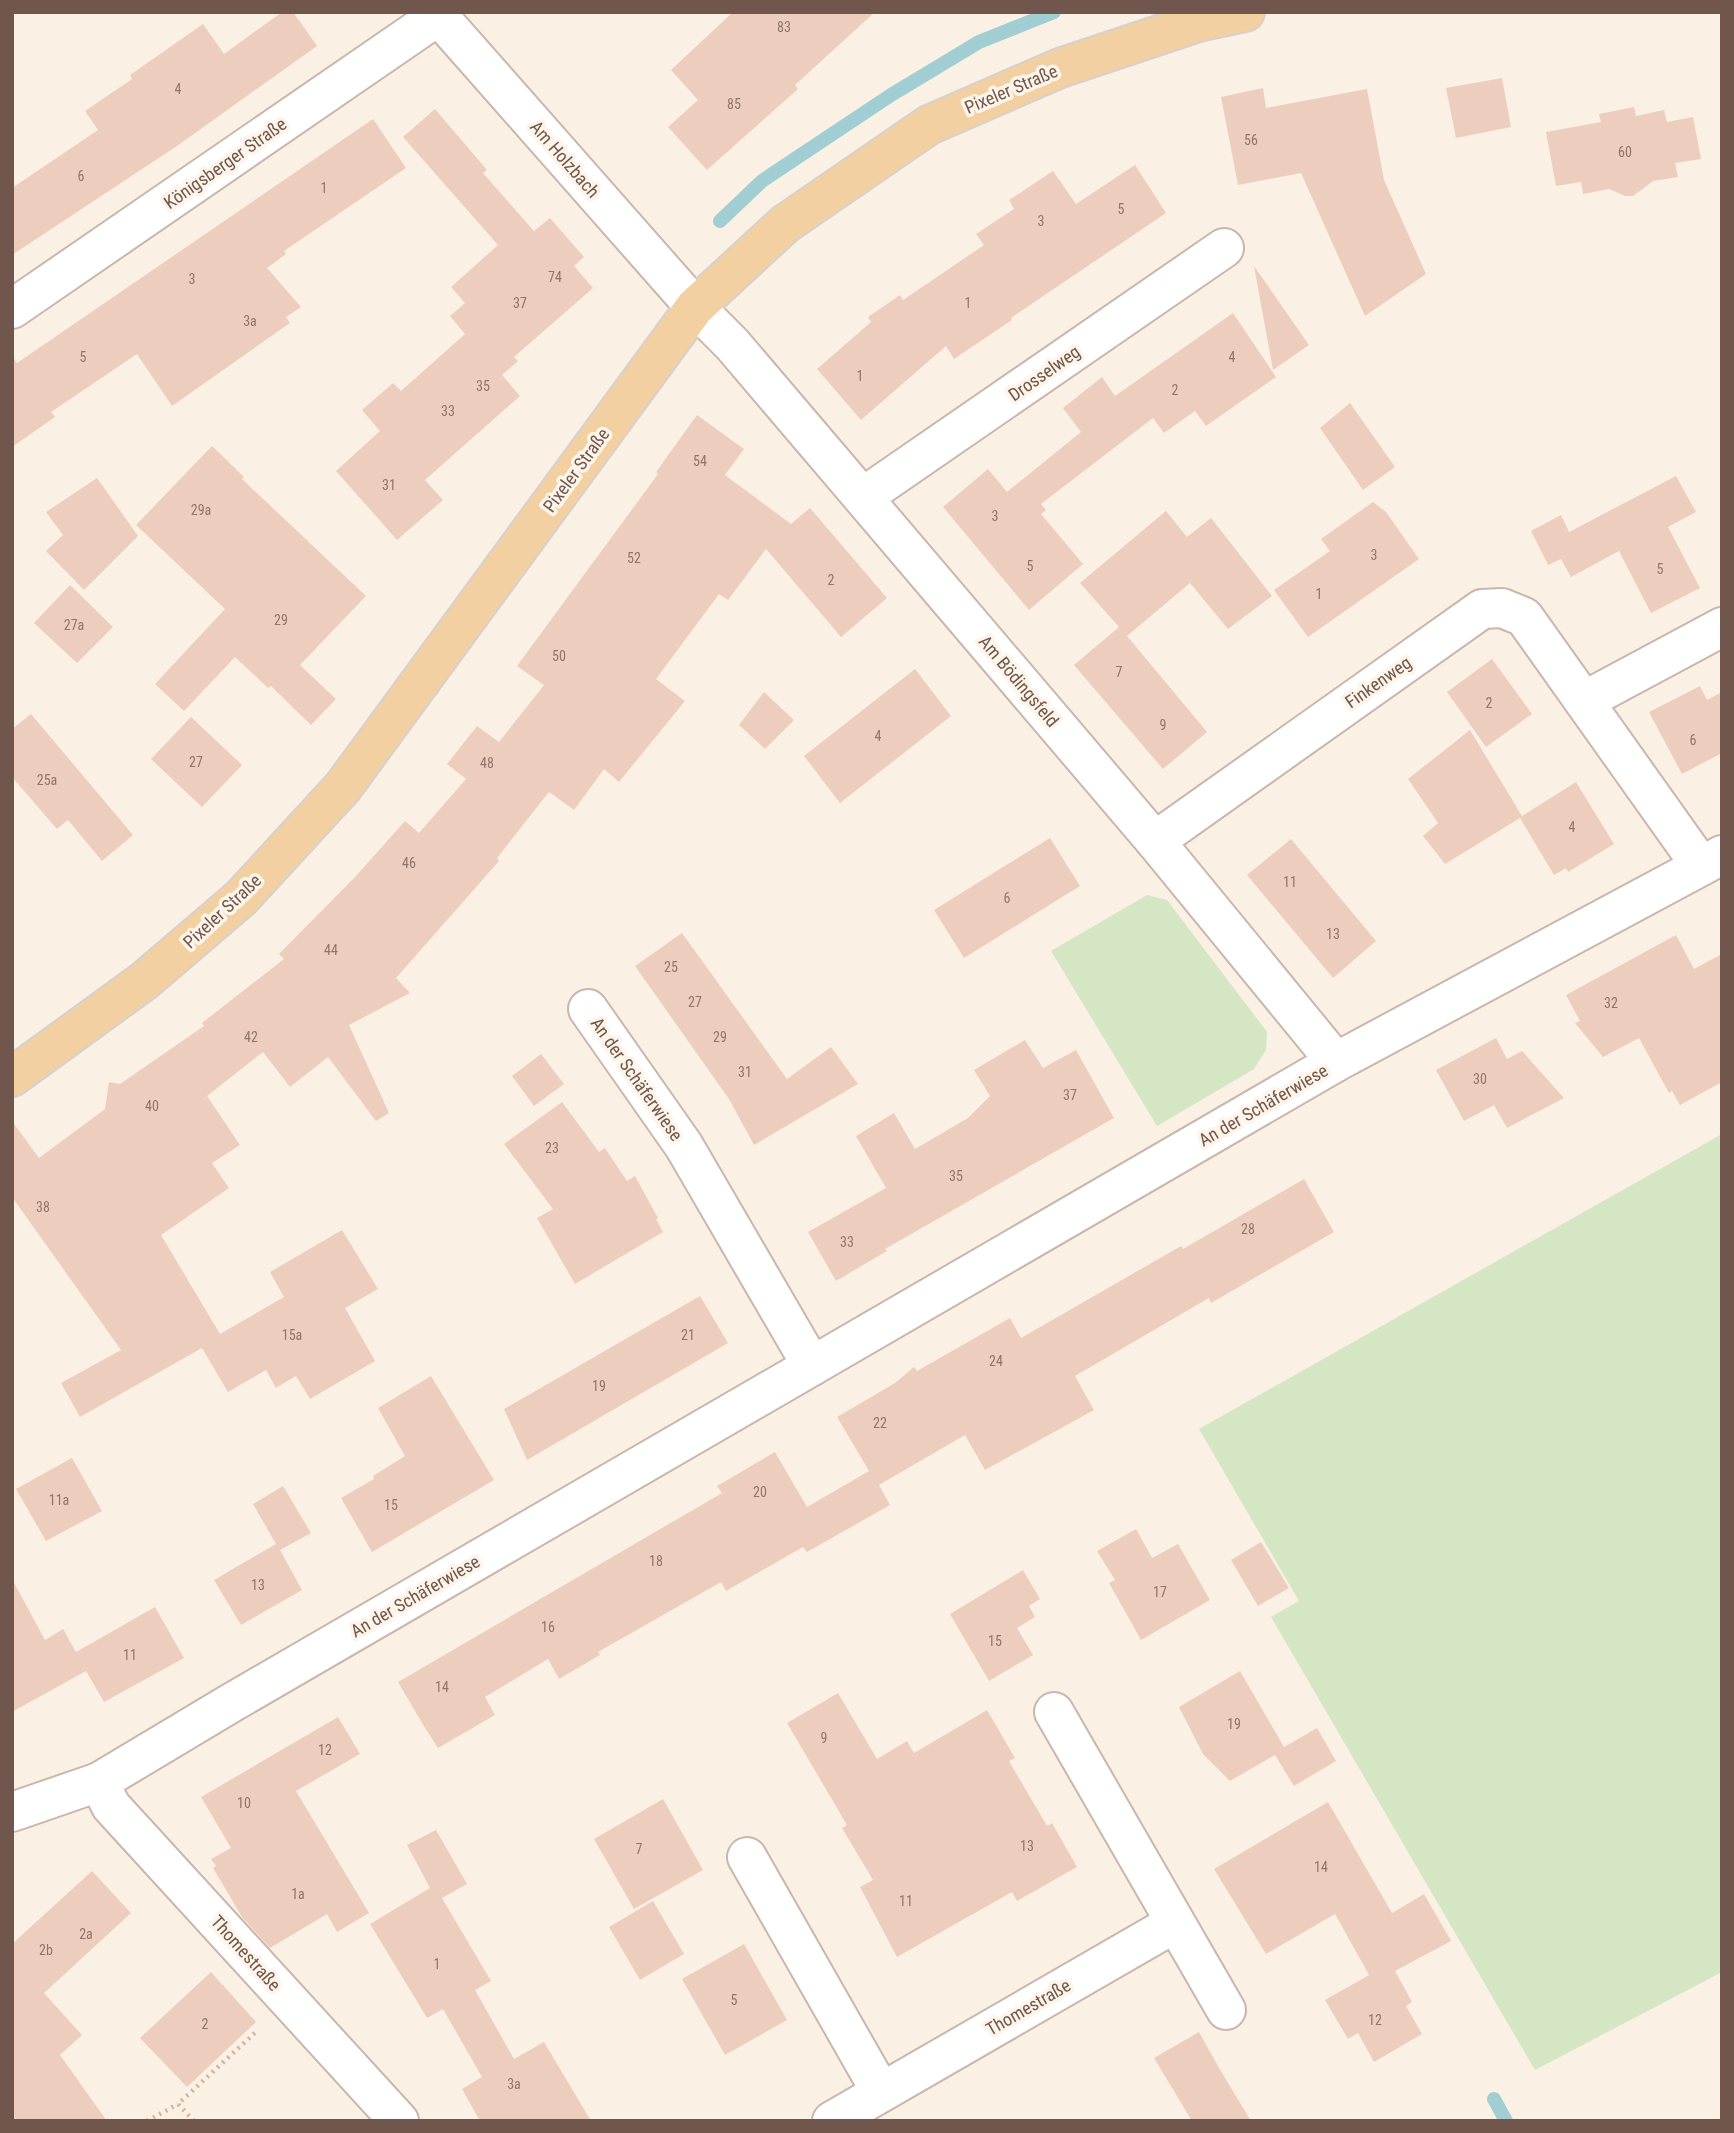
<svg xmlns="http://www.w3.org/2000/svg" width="1734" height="2133" font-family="'Roboto Condensed',sans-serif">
<rect width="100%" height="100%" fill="#faf0e4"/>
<g fill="#d4e6c4">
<polygon points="1147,895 1167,900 1267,1032 1266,1050 1254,1069 1157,1126 1051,951"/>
<polygon points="1722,1134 1722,1972 1535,2070 1271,1617 1299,1601 1199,1429"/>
</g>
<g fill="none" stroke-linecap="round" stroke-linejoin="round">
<g stroke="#a1ced2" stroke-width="14">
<polyline points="720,221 762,181 891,95 979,42 1054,12"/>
<polyline points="1494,2099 1506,2121"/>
</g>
</g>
<g fill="#edcebe">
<polygon points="282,12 293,12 317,46 177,146 12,255 12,188 98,130 85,111 132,79 130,75 203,24 224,54"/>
<polygon points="733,12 875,12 795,85 798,89 707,170 668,127 698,100 671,70"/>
<polygon points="1502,78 1511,127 1456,138 1446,88"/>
<polygon points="1263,88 1266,108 1367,89 1384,180 1426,274 1365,316 1301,173 1238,185 1221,97"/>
<polygon points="1634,107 1636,116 1664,110 1667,122 1693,117 1701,159 1675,163 1678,177 1653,181 1633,196 1625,196 1609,189 1583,194 1581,182 1556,186 1546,132 1601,122 1599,114"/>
<polygon points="435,109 487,170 483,173 534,231 550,218 584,257 574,266 593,288 514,357 518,361 502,375 520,396 425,480 443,500 397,540 336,471 380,431 362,410 393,383 401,391 465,334 450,316 465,303 451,287 498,245 403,137"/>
<polygon points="373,119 406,168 284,251 286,254 267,268 301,307 286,317 290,323 172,406 137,354 51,412 55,417 12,447 12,356 17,363"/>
<polygon points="1135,165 1166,213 1011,318 1012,320 954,359 946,346 861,420 817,369 871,322 868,317 900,295 903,300 984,245 976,234 1014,209 1009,200 1053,171 1076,204"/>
<polygon points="1254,266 1309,345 1273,370"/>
<polygon points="1233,313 1276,377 1206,426 1195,411 1164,433 1153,418 1041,504 1046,510 1041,514 1083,564 1029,610 943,507 988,469 1007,492 1081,432 1063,408 1102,377 1115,396"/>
<polygon points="1350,403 1395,467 1363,490 1320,428"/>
<polygon points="697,415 744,449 725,475 791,524 810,508 887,598 841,637 766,549 728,600 719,594 656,679 685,701 619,782 604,769 574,810 549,792 497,858 499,861 396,978 410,993 349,1025 389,1113 376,1121 328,1057 290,1087 263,1052 207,1096 240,1145 212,1163 229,1188 161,1235 220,1334 284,1297 270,1272 342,1230 378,1289 345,1308 375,1361 310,1399 296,1376 276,1388 266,1370 228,1392 202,1348 80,1417 61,1383 121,1350 12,1197 12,1121 39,1158 105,1109 109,1082 120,1084 204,1026 202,1023 284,959 279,954 356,876 405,821 419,833 466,779 447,764 477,726 499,742 544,685 517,666 658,474 656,472"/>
<polygon points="212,446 244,477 242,479 366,596 300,665 336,699 311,725 271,686 268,688 235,657 184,711 155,684 225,609 136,525"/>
<polygon points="1676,476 1696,512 1668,527 1700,588 1651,613 1619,551 1571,577 1561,559 1548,565 1531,531 1561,515 1569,532"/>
<polygon points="97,478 138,536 84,590 46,551 63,535 46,512"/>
<polygon points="1373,502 1386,512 1419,559 1308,637 1274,590 1330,551 1321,539"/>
<polygon points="1166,511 1187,537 1211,518 1272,596 1228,629 1190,583 1127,636 1207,732 1163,769 1074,665 1119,627 1080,583"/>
<polygon points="70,585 113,627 77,663 34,623"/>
<polygon points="1492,659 1532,714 1486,747 1447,692"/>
<polygon points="915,669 951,716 840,803 804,756"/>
<polygon points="1700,686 1707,700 1722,692 1722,753 1682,774 1649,712"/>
<polygon points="764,692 794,720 765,749 739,725"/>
<polygon points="31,714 133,835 102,861 68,820 57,829 12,777 12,729"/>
<polygon points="191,717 242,765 202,807 151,759"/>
<polygon points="1470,730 1522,816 1576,782 1614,844 1568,872 1566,868 1554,875 1520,818 1445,864 1423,836 1438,823 1408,779"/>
<polygon points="1050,838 1080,886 964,958 934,910"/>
<polygon points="1291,839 1376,941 1333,978 1247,875"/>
<polygon points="682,933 787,1079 831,1047 858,1084 754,1145 729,1099 635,966"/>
<polygon points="1676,935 1694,969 1722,954 1722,1082 1680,1105 1672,1091 1669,1093 1639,1038 1603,1057 1575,1023 1580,1021 1566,995"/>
<polygon points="1496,1038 1507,1059 1522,1051 1564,1098 1507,1128 1494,1105 1464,1121 1436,1070"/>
<polygon points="1025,1040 1043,1068 1076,1050 1114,1118 885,1249 887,1251 836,1281 808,1232 886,1188 856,1136 894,1113 915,1149 968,1118 990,1096 974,1070"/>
<polygon points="541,1054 564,1084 534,1106 512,1076"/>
<polygon points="562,1102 599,1152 605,1148 627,1181 635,1176 658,1218 656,1219 663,1232 575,1284 537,1218 553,1209 504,1144"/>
<polygon points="1304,1179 1334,1232 1211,1303 1209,1298 1075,1376 1094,1410 985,1470 965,1435 879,1485 890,1505 807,1552 803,1547 726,1591 721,1582 598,1652 600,1655 559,1679 548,1659 485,1697 495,1715 438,1748 425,1728 398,1682 722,1493 717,1486 775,1452 807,1507 869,1471 837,1417 895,1383 914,1367 917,1371 1010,1318 1021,1338 1181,1246 1183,1249"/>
<polygon points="700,1296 728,1343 527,1460 504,1409"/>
<polygon points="431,1376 494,1480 372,1552 341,1498 374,1479 373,1476 405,1456 378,1408"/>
<polygon points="72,1458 102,1511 46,1541 16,1489"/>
<polygon points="283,1486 311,1533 280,1550 302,1590 241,1625 214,1580 276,1544 253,1504"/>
<polygon points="1136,1529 1152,1558 1178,1544 1210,1600 1141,1640 1109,1583 1115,1580 1097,1551"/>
<polygon points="1261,1542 1289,1588 1258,1606 1231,1560"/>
<polygon points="1023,1570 1040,1599 1029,1606 1035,1617 1017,1628 1033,1655 989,1681 950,1614"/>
<polygon points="12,1579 45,1640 63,1629 76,1652 155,1607 184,1658 104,1702 86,1671 12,1712"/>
<polygon points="1240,1671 1284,1747 1317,1728 1336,1761 1294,1786 1275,1755 1230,1781 1203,1754 1179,1707"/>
<polygon points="838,1693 877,1759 907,1741 914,1753 987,1710 1015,1758 1009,1761 1047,1826 1052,1823 1077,1867 1017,1901 1012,1892 897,1957 860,1887 873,1880 842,1828 847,1825 787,1723"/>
<polygon points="338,1717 360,1754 296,1791 369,1913 337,1932 327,1914 270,1948 242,1917 213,1868 216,1866 211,1859 231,1848 201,1797"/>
<polygon points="663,1799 703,1870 634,1909 594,1839"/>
<polygon points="1328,1802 1392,1913 1424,1894 1451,1941 1395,1971 1412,2002 1406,2006 1422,2034 1374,2062 1358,2033 1348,2039 1325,2000 1369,1975 1335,1914 1266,1954 1214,1869"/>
<polygon points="436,1830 467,1884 442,1898 491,1981 475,1990 514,2059 544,2042 591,2121 480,2121 462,2089 482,2077 443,2009 427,2018 370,1924 430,1888 407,1845"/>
<polygon points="92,1871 131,1913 44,1993 82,2035 60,2055 107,2121 12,2121 12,1944"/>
<polygon points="653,1901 684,1954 640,1980 609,1927"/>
<polygon points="744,1944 787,2020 725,2055 682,1979"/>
<polygon points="211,1972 256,2022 187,2087 140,2038"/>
<polygon points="1199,2032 1219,2068 1251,2121 1192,2121 1154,2058"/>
</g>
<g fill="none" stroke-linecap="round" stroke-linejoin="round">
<defs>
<g id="minor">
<polyline points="435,12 695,307 732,344 1155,841 1336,1062"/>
<polyline points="12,309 438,16"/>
<polyline points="863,497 1224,248"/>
<polyline points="1584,701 1722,627"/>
<polyline points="1155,841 1482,609 1502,608 1524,617 1701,866"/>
<polyline points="588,1009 684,1146 812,1366"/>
<polyline points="1054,1712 1226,2010"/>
<polyline points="99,1782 111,1806 399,2121"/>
<polyline points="12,1812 99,1782 231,1703 1336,1062 1722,855"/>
<polyline points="747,1857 881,2092"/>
<polyline points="832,2121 1175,1923"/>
</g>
<polyline id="major" points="12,1077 144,981 241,898 343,787 695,307 785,224 929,125 1060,68 1198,22 1245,12"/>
</defs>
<use href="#minor" stroke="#cab7ab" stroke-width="42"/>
<use href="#major" stroke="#d7d0cd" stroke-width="42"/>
<g stroke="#d1b1a1" stroke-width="4.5" stroke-dasharray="2 5" stroke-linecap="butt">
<polyline points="147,2121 178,2104"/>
<polyline points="194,2121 178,2104 258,2030"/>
</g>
<use href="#minor" stroke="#fff" stroke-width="38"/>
<use href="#major" stroke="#f3d0a2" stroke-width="38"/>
</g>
<g text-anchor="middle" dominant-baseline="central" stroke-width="7" stroke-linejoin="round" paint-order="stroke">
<g font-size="14" fill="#8f7468">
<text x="784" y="27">83</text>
<text x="178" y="89">4</text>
<text x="734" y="104">85</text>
<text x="1251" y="140">56</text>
<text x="1625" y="152">60</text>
<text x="81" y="176">6</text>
<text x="324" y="188">1</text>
<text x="1121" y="209">5</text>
<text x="1041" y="221">3</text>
<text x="555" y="277">74</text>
<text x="192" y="279">3</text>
<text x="520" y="303">37</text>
<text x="968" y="303">1</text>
<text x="250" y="321">3a</text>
<text x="83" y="357">5</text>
<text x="1232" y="357">4</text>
<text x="860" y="376">1</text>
<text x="483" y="386">35</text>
<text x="1175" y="390">2</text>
<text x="448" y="411">33</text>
<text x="700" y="461">54</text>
<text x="389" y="485">31</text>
<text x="201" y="510">29a</text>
<text x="995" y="516">3</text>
<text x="1374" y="555">3</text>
<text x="634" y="558">52</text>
<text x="1030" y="566">5</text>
<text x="1660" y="569">5</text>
<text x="831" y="580">2</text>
<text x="1319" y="594">1</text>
<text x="281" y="620">29</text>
<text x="74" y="625">27a</text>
<text x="559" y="656">50</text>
<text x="1119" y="672">7</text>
<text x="1489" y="703">2</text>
<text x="1163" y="725">9</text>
<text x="878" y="736">4</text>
<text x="1693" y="740">6</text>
<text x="196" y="762">27</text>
<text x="487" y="763">48</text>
<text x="47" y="780">25a</text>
<text x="1572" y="827">4</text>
<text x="409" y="863">46</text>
<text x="1290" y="882">11</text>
<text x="1007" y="898">6</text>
<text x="1333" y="934">13</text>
<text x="331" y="950">44</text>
<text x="671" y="967">25</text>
<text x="695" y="1002">27</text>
<text x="1611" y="1003">32</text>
<text x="251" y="1037">42</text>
<text x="720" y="1037">29</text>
<text x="745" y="1072">31</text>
<text x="1480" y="1079">30</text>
<text x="1070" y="1095">37</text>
<text x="152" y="1106">40</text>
<text x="552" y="1148">23</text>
<text x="956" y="1176">35</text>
<text x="43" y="1207">38</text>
<text x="1248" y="1229">28</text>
<text x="847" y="1242">33</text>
<text x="292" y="1335">15a</text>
<text x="688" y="1335">21</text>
<text x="996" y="1361">24</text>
<text x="599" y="1386">19</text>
<text x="880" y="1423">22</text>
<text x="760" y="1492">20</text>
<text x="59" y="1500">11a</text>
<text x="391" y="1505">15</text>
<text x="656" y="1561">18</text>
<text x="258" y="1585">13</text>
<text x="1160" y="1592">17</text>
<text x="548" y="1627">16</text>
<text x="995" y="1641">15</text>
<text x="130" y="1655">11</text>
<text x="442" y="1687">14</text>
<text x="1234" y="1724">19</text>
<text x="824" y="1738">9</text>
<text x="325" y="1750">12</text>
<text x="244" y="1803">10</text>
<text x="1027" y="1846">13</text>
<text x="639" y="1849">7</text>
<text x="1321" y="1867">14</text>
<text x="298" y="1894">1a</text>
<text x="906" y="1901">11</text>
<text x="86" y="1934">2a</text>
<text x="46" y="1950">2b</text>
<text x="437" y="1964">1</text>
<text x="734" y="2000">5</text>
<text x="1375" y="2020">12</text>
<text x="205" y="2024">2</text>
<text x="514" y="2084">3a</text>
</g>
<g font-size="18" fill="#70564c" stroke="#fdf4ea">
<text transform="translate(1011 89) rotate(-23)">Pixeler Straße</text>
<text transform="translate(565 159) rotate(49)">Am Holzbach</text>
<text transform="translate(225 163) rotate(-35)">Königsberger Straße</text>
<text transform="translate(1044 373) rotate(-35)">Drosselweg</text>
<text transform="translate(576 470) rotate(-54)">Pixeler Straße</text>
<text transform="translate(1019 681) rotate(50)">Am Bödingsfeld</text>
<text transform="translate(1378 682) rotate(-35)">Finkenweg</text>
<text transform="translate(222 911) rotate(-43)">Pixeler Straße</text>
<text transform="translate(637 1079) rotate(55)">An der Schäferwiese</text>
<text transform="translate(1263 1105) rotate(-30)">An der Schäferwiese</text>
<text transform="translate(415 1596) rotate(-30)">An der Schäferwiese</text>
<text transform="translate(246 1953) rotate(48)">Thomestraße</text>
<text transform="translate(1028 2007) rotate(-30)">Thomestraße</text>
</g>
</g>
<rect width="1734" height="2133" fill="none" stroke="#70564c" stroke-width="28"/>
</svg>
